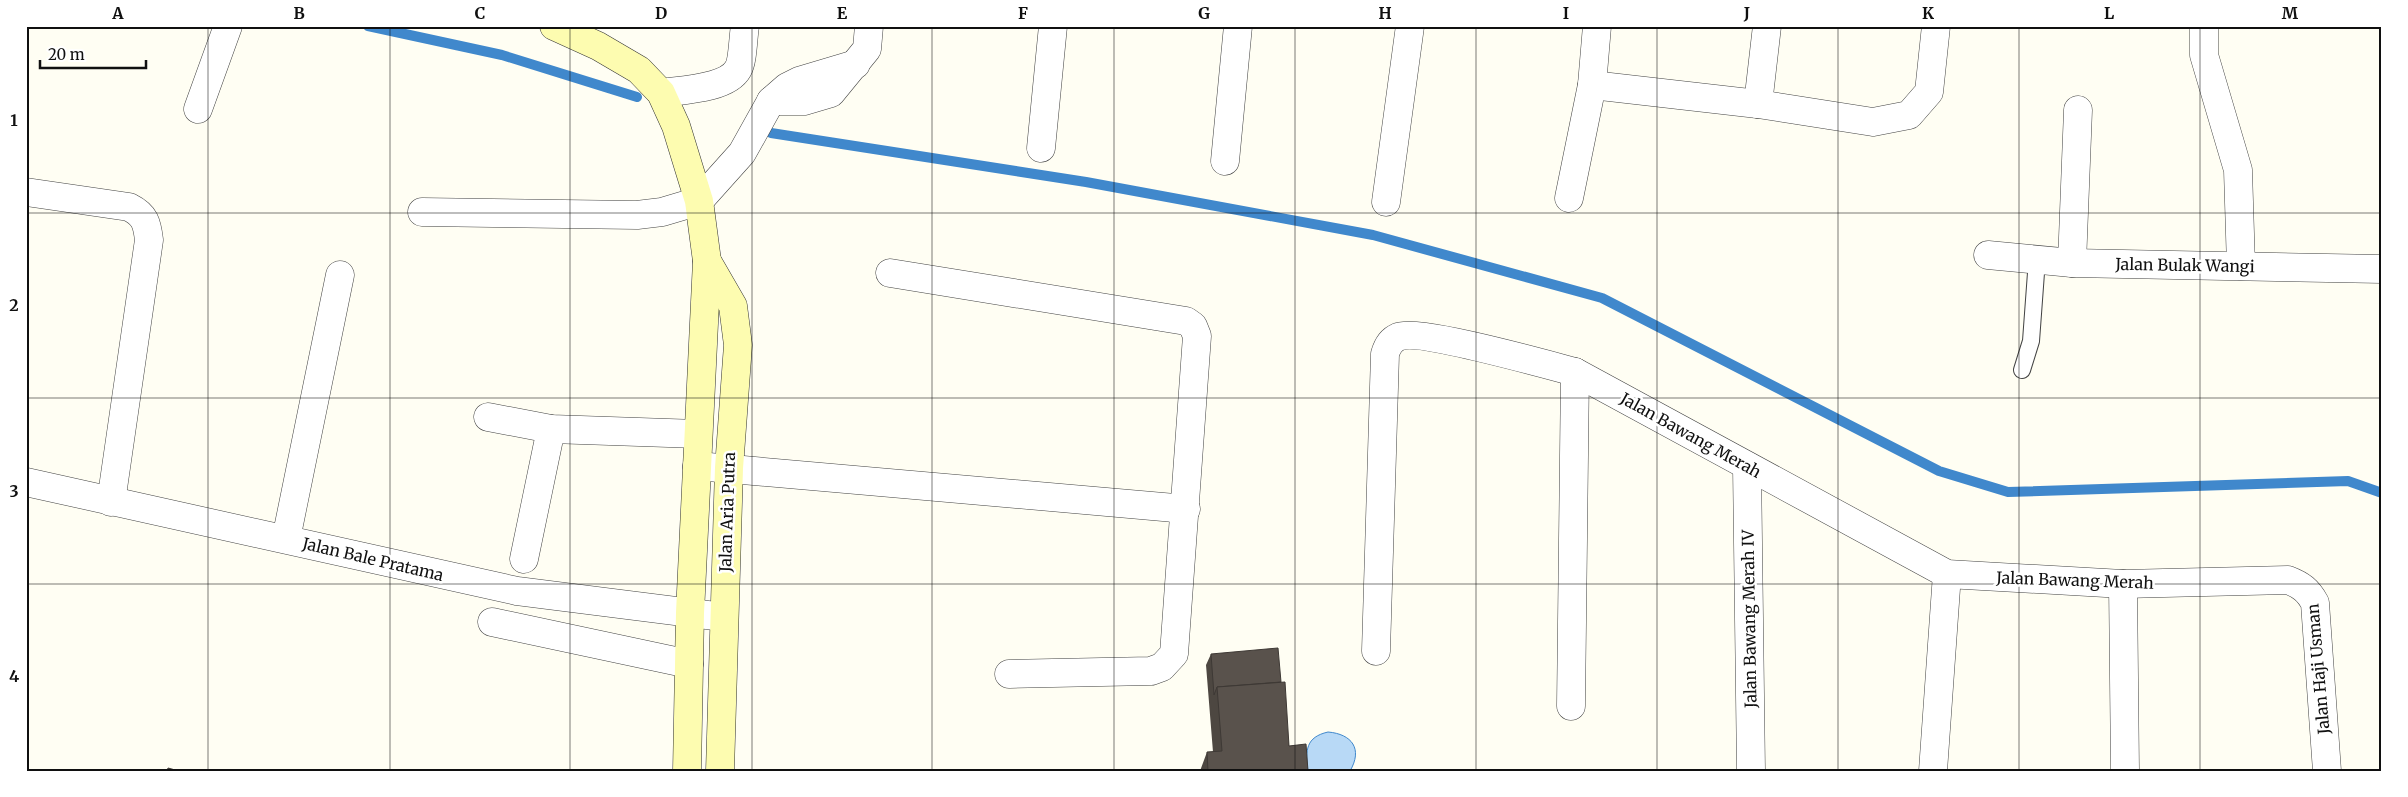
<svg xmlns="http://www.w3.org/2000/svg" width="2408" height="797" font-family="Merriweather,serif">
<rect width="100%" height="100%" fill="#fffef3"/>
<path fill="#b8d9f6" stroke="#4088cc" d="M1328,732c24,2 35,17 22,39h-42c-3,-21 -2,-34 20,-39z"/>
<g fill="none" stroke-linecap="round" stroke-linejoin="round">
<g stroke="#4088cc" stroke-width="10">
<polyline points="368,26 502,55 637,97"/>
<polyline points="771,133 1086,182 1373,235 1602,298 1939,471 2008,492 2348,481 2382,493"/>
</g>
<defs>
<polyline id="lane" points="2022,370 2031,341 2037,259"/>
<g id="street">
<polyline points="2204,26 2204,55 2238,170 2241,266"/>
<polyline points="1592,85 1758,104 1873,122 1909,115 1929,92 1936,26"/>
<path d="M661,93c20,-3 66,-4 77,-24 5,-8 5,-32 7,-43"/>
<polyline points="771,101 804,101 831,93 867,49 869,26"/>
<polyline points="1758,104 1767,26"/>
<polyline points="198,109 228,26"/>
<polyline points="1041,148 1053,26"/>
<polyline points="1225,161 1238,26"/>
<path d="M26,192l103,15c16,8 18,16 20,33l-38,262"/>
<polyline points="1569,198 1592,85 1597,26"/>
<polyline points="1386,202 1410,26"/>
<polyline points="422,212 637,215 662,212 699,201 742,153 771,101 787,87 799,81 856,64"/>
<polyline points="1988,255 2072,263 2382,269"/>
<polyline points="2072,263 2078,110"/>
<polyline points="890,273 1186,321 1193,326 1197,336 1174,654 1162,667 1151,671 1009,674"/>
<polyline points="488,417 551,429 698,434"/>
<polyline points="697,466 1186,509"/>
<polyline points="1747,466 1751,771"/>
<polyline points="26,482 517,591 723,617"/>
<polyline points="286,539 340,275"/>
<polyline points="524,559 551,429"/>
<polyline points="2123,584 2125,771"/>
<polyline points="492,622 689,664"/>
<path d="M1376,651l9,-297c2,-7 6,-14 13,-17 19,-9 150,28 177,35l372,202 176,10 165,-4c13,5 20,10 27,23l12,168"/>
<polyline points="1571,706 1575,372"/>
<polyline points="1933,771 1947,574"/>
</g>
<g id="secondary">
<polyline points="554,26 598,46 639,70 661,93 676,126 699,201 707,261 690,613 687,771"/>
<polyline points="707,261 733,306 738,345 729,468 720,771"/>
</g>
</defs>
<use href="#lane" stroke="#434343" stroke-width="18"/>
<use href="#street" stroke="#434343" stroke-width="29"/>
<use href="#secondary" stroke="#323232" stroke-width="29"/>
<use href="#lane" stroke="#fff" stroke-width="16"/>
<use href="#street" stroke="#fff" stroke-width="28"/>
<use href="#secondary" stroke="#fdfcb0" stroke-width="28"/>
</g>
<polygon fill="#4d4741" points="1211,654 1281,682 1289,746 1308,771 1200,771 1207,752 1213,752 1206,665"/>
<g fill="#59524c" stroke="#3e3935">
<polygon points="1278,648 1281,682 1217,687 1214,695 1211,654"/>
<polygon points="1285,682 1289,746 1306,744 1308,771 1208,771 1207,752 1222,751 1217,687"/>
<polygon points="168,768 179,771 167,771"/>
</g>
<path fill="none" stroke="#101010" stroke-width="1" stroke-opacity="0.55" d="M208,26v745M390,26v745M570,26v745M752,26v745M932,26v745M1114,26v745M1295,26v745M1476,26v745M1657,26v745M1838,26v745M2019,26v745M2200,26v745M26,213h2356M26,398h2356M26,584h2356"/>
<g text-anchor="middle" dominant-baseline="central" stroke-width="5" stroke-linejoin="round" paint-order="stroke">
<g font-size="16" fill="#101010" stroke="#fff">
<text transform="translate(2185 265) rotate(1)">Jalan Bulak Wangi</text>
<text transform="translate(1691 435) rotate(29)">Jalan Bawang Merah</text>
<text transform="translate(727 512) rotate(-88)">Jalan Aria Putra</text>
<text transform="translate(373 559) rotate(13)">Jalan Bale Pratama</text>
<text transform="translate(2075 580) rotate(2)">Jalan Bawang Merah</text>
<text transform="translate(1749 619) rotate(-91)">Jalan Bawang Merah IV</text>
<text transform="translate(2318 669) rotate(-95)">Jalan Haji Usman</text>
</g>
</g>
<rect width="2408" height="797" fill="none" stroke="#ffffff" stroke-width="55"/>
<path d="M40 60v8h106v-8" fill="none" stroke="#101010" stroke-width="2.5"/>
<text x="48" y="60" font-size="15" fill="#101010" stroke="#ffffff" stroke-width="4" paint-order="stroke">20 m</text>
<rect x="28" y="28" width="2352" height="742" fill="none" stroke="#101010" stroke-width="2"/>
<g font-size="16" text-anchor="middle" font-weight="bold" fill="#101010">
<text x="118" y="19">A</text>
<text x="299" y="19">B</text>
<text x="480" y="19">C</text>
<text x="661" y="19">D</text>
<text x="842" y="19">E</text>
<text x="1023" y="19">F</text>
<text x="1204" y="19">G</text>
<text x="1385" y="19">H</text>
<text x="1566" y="19">I</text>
<text x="1747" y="19">J</text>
<text x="1928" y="19">K</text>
<text x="2109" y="19">L</text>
<text x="2290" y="19">M</text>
<text x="14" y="126">1</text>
<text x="14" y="311">2</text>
<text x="14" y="497">3</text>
<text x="14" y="682">4</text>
</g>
</svg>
